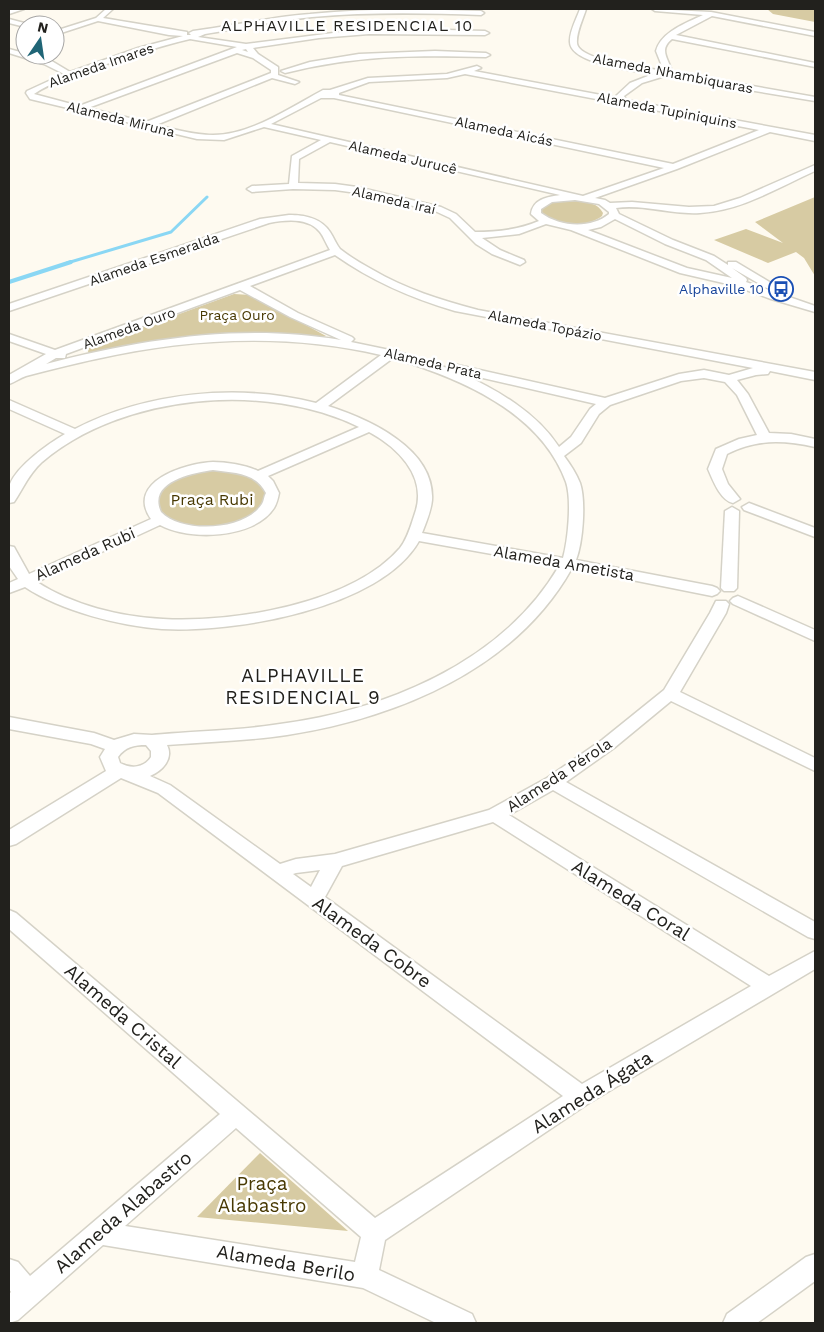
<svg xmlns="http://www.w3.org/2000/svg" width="824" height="1332" font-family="'Work Sans',sans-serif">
<rect width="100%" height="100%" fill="#fefaf0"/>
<g fill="#d7cba3">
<polygon points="767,9 815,9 815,22 773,14"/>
<polygon points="815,197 815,276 804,258 796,252 768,263 714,240 746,229 783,243 755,222"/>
<path d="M577,201c10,1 21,2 26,12l-1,3c-17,13 -43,8 -60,-2l-1,-4 7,-6 8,-2z"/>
<polygon points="234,294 251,295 326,336 313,339 159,341 89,353 86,348"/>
<path d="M231,468l36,17 2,17 -31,23 -49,4 -34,-19c0,-5 0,-14 2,-19 9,-20 56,-22 74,-23z"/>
<polygon points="260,1153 348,1231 197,1217"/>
</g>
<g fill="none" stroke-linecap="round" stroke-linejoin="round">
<polyline stroke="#8ad7f4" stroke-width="3" points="67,263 171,232 207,197"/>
<polyline stroke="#8ad7f4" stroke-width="4" points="9,282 71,262"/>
<defs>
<g id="minor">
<polygon points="14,9 24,9 9,14 9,10"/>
<path d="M106,9h7l-10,9c28,5 56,9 84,14v3h4l-2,-2 4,-2c39,-5 77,-14 117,-17 57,-6 114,-5 171,-3l3,2 -3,2c-56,-2 -113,-3 -169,2 -36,4 -71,11 -107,17l-7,3 48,7 103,-13 59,-2 77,2 4,2 -4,2 -116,-1 -50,4 -66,10 5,6 20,13v8l21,7 -4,2 -23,-6 -116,47c18,4 38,10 57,10 38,0 78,-28 110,-45h7l38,-12 79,-4 30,-8 4,2 -7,3 143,27 -1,-2 14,-13 23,-9c-16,-3 -83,-10 -83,-32 -1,-10 7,-24 10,-33h6c-3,10 -10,24 -9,34 1,18 72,25 87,28l-8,-20c5,-19 30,-28 47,-36l-48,-4 -3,-2 59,3 104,20v4l-103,-20 -36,19 139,28v4l-143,-28c-14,11 -3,20 0,33l143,25v4l-150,-25 -23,7 -18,13 2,4 189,35v6l-45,-9 -93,37 -82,29 10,2 5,3 22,-1 57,5 25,-1 26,-8 75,-33v6c-36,16 -74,40 -115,42 -28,2 -56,-9 -84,-5l3,6 54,26 41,16 14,9v-3h8l45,27 -1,2h-8l-40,-23 14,10 1,2 -1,2 69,24v6l-44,-13 -39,-14 -52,-12 -109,-43 -25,-6 -27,10 -37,4 18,12 24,10 1,2 -5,3 -28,-11 -16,-10 -26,-26 -15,-7 -78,-18 -22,-3 -42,-1 -41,3 -5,-3 5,-3 37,-2 3,-28 29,-16 -57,-13 -40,13 -27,-1 -167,-40 -4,-6 1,-2 37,-17 -20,-10 -35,-11v-4l41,11 20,12 68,-24 45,-12 -14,-1 -71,-14 -43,14v-4l41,-13zM190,39l47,8 -158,59 -45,-12c16,-11 36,-17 53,-23 34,-12 68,-24 103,-32zM246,49l2,3 -6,-2zM237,53l16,5 18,12v3l-125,49 -58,-14zM465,74l294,56 -86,34 -334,-69v-2l30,-11 78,-4zM321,98h13l330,70 -81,28 -312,-72zM330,142l230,53c-13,2 -27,4 -29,19l8,7c-21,9 -42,11 -64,11l-19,-18 -15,-7 -84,-20 -22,-3 -37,-1 1,-24zM575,200l24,4 10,8v2c-18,15 -49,13 -68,-1v-4l11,-7zM615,219l50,25 41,16 26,18 -45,-10 -99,-38 13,-3z"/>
<polygon points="9,19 28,24 29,25 25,25 25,27 9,23"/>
<path d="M435,51l51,2 4,2 -4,2c-73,-2 -130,-2 -201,16l-4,-2 29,-9 49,-8z"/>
<path d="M289,215c16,0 32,3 41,17 4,6 6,12 10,17 10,8 22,15 33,21 32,19 68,30 105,40l337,62v8l-45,-9 -2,3 -12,1 -19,5 11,14 21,39 22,1 24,5v8c-32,-7 -59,-8 -88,7l-5,15 6,15 12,15 -7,4c-13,-3 -20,-23 -25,-34l8,-20 23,-10 18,-4 -20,-40 -12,-13 -21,-4 -23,3 -71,24 -11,9 -18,29 -17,13c6,8 12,17 16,27 6,18 3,59 -4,77l136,26 5,2 3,3 -3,3 -5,2 -140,-28c-56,101 -175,150 -285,167 -40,6 -80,7 -120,10 7,14 -5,26 -17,31l20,9 110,79 16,-5 39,-5 154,-44 58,-32 55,-38 62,-50 46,-77 6,-12h10l3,3 -3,9 -46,79 135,66v13l-144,-70 -57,47 -48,34 249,140v17l-7,-2 -255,-147 -44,25 260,161 46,-25v18l-226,134 -204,137 -6,30 93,44 4,9h-40l-73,-35 -260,-43 -85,75 -9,3v-29l2,-2 -2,-3v-30l9,3 12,14 190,-162 -211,-185v-19l7,3 359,305 188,-122 -405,-303 -37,-15 -105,66 -7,2v-16l97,-59 -6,-14 5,-8 -14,-5 -82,-15v-12l85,16 20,7 20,-6 18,1c40,-4 81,-4 121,-10 108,-13 229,-61 286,-159l-140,-25c-39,68 -185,92 -257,88 -42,-3 -101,-18 -137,-42l-16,6v-10l9,-4 -9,-13v-20l5,1 15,27 122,-55c-26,-37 34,-56 62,-57 13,0 33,3 45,9l101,-44c-93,-46 -237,-33 -317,35 -14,13 -18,25 -28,40l-5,1c0,-6 -2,-14 1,-19 8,-19 38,-40 55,-50l-56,-25v-9l66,29c71,-37 164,-46 241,-26l65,-48c-93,-22 -192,-17 -285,4 -24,5 -47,11 -70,17 -6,2 -11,6 -17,8v-9l37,-21 -37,-13v-7l46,16 275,-100c-4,-6 -6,-13 -10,-18 -12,-15 -35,-12 -51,-9l-260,88v-7l251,-85zM335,255c37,26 76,43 120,56l298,57 -24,7 -25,-5 -25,4 -74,24 -152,-34 -6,4 -48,-16 -48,-10 3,-3 -2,-2 -54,-24 -48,-27zM240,290l50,27 51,23c-98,-17 -200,-1 -295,24l10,-6h9l1,-4zM393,358c66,20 147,53 173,124 6,18 2,58 -3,76l-141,-25c4,-10 9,-22 10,-33 3,-52 -64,-81 -104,-94zM461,373l135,31 -6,5 -19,28 -12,10c-23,-35 -62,-57 -98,-74zM369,432c28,15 57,43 47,78 -4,12 -8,28 -16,38 -48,56 -167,75 -237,71 -42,-2 -91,-14 -126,-37l123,-57c29,16 94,14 114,-17 3,-5 4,-10 5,-15l-6,-12 -5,-5zM213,470c21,3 42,2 53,23 -2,3 -2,8 -4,11 -17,27 -80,30 -101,8 -14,-30 31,-39 52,-42zM146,745l5,6v6c-7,11 -20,12 -31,6l-2,-6c7,-10 16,-12 28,-12zM493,822l258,164 -169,98 -257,-187 17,-31zM320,870l-9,17 -18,-13 3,-1zM236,1128l125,109 -6,25 -230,-36z"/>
<polygon points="749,503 815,528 815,537 744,510 742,507"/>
<polygon points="732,507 739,511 737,588 734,591 724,591 721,588 725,511"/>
<polygon points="738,596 815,630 815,641 733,604 730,601 733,598"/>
<polygon points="815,1254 815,1281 757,1323 723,1323 727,1314 806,1257"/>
</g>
</defs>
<use href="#minor" stroke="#d5d2c7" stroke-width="3"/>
<use href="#minor" fill="#fff" fill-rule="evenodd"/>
</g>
<defs>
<symbol id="bus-ring" viewBox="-11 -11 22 22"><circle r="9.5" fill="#fff" stroke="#1a4fb4" stroke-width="1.5"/><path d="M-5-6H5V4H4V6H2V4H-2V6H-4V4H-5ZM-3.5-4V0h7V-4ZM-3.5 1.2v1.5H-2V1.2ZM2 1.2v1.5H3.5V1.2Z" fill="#1a4fb4"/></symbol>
</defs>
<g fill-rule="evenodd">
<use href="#bus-ring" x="767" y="275" width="28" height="28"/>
</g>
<g text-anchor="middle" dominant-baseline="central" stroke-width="5" stroke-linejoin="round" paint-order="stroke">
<g font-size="14" fill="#22211d" stroke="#fff">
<text transform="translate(101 65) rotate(-19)">Alameda Imares</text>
<text transform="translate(673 73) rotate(11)">Alameda Nhambiquaras</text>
<text transform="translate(667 110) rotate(11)">Alameda Tupiniquins</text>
<text transform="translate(121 119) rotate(14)">Alameda Miruna</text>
<text transform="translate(504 131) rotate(12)">Alameda Aicás</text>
<text transform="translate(403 157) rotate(13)">Alameda Jurucê</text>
<text transform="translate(394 200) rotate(13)">Alameda Iraí</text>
<text transform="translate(154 259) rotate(-19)">Alameda Esmeralda</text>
<text transform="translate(545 325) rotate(11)">Alameda Topázio</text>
<text transform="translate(129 328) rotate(-20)">Alameda Ouro</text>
<text transform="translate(433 363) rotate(13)">Alameda Prata</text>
</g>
<g font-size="14" fill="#164399" stroke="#fff" text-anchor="end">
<text x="764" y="289">Alphaville 10</text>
</g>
<g font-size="14" fill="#483903" stroke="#fff">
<text x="237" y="315">Praça Ouro</text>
</g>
<g font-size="16" letter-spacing="1" fill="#22211d" stroke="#fff">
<text x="347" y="25">ALPHAVILLE RESIDENCIAL 10</text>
</g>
<g font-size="16" fill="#483903" stroke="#fff">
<text x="212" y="499">Praça Rubi</text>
</g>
<g font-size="16" fill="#22211d" stroke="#fff">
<text transform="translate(85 554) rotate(-24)">Alameda Rubi</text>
<text transform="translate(564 563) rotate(10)">Alameda Ametista</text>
<text transform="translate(559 775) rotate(-33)">Alameda Pérola</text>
</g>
<g font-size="19" letter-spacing="1" fill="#22211d" stroke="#fff">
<text x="303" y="675">ALPHAVILLE<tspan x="303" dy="22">RESIDENCIAL 9</tspan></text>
</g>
<g font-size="19" fill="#22211d" stroke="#fff">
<text transform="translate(631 900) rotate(32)">Alameda Coral</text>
<text transform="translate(372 942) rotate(36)">Alameda Cobre</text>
<text transform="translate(123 1016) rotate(41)">Alameda Cristal</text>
<text transform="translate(592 1092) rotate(-32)">Alameda Ágata</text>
<text transform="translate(123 1212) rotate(-41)">Alameda Alabastro</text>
<text transform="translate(286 1263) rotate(10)">Alameda Berilo</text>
</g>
<g font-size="19" fill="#483903" stroke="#fff">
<text x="262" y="1183">Praça<tspan x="262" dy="22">Alabastro</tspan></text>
</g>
</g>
<rect width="824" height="1332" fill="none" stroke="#22211d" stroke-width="20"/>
<g transform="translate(40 40) rotate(13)"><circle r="24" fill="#ffffff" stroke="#a7a6a5"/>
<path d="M0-4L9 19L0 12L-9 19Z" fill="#206576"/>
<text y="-8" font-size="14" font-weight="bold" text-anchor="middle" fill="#22211d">N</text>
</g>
</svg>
